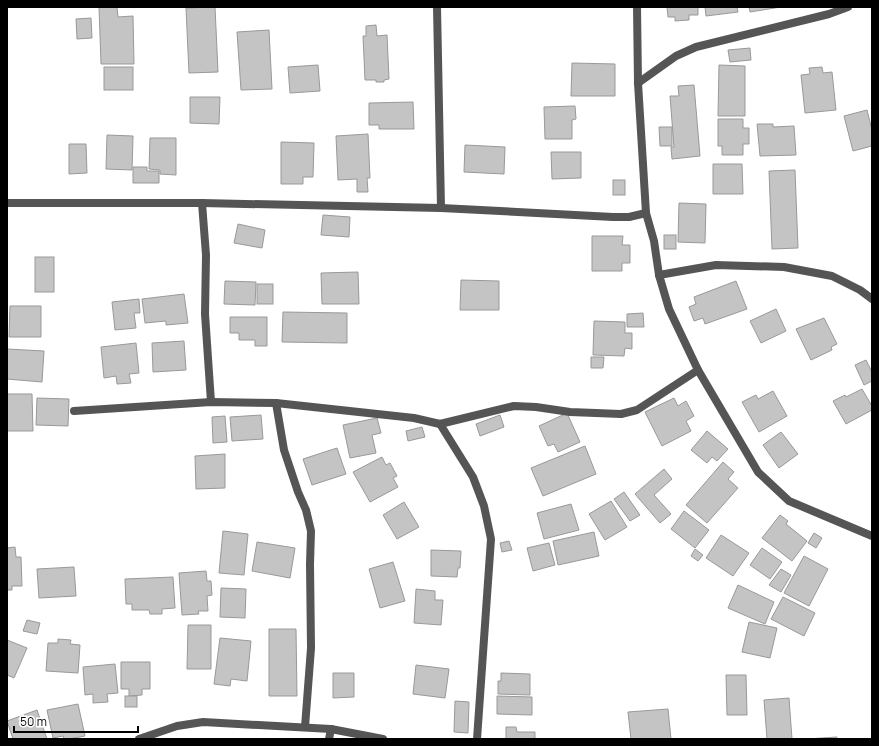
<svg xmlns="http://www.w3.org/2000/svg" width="879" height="746" font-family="Manrope,sans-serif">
<rect width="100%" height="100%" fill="#fff"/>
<g fill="#c4c4c4" stroke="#999">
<polygon points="99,7 117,7 118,17 133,16 134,64 101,64"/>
<polygon points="215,7 218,72 189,73 186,8"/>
<polygon points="667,7 698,7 698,15 689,15 689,20 675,21 675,17 668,17"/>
<polygon points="705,7 737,7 738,12 706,16"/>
<polygon points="749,7 781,7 750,12"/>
<polygon points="91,18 92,38 77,39 76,19"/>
<polygon points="376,25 377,36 387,35 389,79 384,80 384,82 376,82 376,80 365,80 363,36 366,36 366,26"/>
<polygon points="269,30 272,89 241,90 237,32"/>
<polygon points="750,48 751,60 730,62 728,50"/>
<polygon points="572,63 615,64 615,96 571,96"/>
<polygon points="318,65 320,91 290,93 288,67"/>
<polygon points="719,65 745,66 745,116 718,116"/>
<rect x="104" y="67" width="29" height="23"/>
<polygon points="822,67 823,73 832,72 836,110 805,113 801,75 810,74 809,68"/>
<polygon points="694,85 700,156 672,159 671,147 674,147 670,96 679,96 678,86"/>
<polygon points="190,97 220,97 219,124 190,123"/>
<polygon points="413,102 414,129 379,129 379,125 369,125 369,103"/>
<polygon points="575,106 576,119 572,120 572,139 545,139 544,107"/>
<polygon points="867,110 872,130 872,146 853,151 844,116"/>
<polygon points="718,119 743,119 743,128 749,128 749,144 743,144 743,155 722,155 722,146 718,146"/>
<polygon points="757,124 773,124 773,127 794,126 796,155 760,156"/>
<polygon points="659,127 672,127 672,146 660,146"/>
<polygon points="368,134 370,178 367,178 368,192 357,192 357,179 338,180 336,136"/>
<polygon points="107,135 133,136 132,170 106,169"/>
<polygon points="150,138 176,138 176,175 160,174 160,170 149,169"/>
<polygon points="281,142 314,143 313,177 303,177 303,184 281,184"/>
<polygon points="69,144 86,144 87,173 69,174"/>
<polygon points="465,145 505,147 504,174 464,172"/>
<polygon points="551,152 581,152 581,178 552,179"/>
<polygon points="713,164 742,164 743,194 713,194"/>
<polygon points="133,167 147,167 147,171 159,171 159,183 133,183"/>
<polygon points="795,170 798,248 772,249 769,171"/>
<rect x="613" y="180" width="12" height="15"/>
<polygon points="679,203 706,204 705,243 678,242"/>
<polygon points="323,215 350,217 349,237 321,235"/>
<polygon points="238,224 265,230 262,248 234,243"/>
<rect x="664" y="235" width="12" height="14"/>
<polygon points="592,236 623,236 622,245 630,245 630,263 622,263 622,271 592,271"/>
<rect x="35" y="257" width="19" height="35"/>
<polygon points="358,272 359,304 322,304 321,273"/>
<polygon points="461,280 499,281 499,310 460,310"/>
<polygon points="225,281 256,282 255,305 224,304"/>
<polygon points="736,281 747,309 705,324 703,318 694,321 689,307 696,304 694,297"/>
<rect x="257" y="284" width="16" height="20"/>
<polygon points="184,294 188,323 166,325 166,321 145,323 142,299"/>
<polygon points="139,299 140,313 134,313 136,328 115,330 112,302"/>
<polygon points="10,306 41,306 41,337 9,337"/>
<polygon points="776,309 786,331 761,343 750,321"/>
<polygon points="283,312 347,313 347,343 282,342"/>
<polygon points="643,313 644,327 627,327 627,314"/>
<polygon points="230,317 267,317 267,346 255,346 255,340 239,340 239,333 230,333"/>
<polygon points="824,318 837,344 831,347 832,350 811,360 796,329"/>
<polygon points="594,321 625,322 625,333 632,333 632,349 625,348 624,356 593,355"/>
<polygon points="184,341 186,370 153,372 152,343"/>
<polygon points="136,343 139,373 129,374 131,383 117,384 116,376 104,378 101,347"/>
<polygon points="7,349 44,351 42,382 7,379"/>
<polygon points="591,357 604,357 603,368 591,368"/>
<polygon points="866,360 872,372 872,381 864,385 855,365"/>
<polygon points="862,389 872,406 872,410 846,424 833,401 845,395 846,397"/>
<polygon points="773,391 787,416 759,432 742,402 756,395 758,399"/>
<polygon points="7,394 32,394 33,431 7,431"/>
<polygon points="37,398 69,399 68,426 36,425"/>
<polygon points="674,398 678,406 686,401 694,416 686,421 691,431 662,446 645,412"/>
<polygon points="567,413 580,442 558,452 554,444 548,446 539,426"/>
<polygon points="261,415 263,439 232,441 230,417"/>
<polygon points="500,415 504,427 480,436 476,424"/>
<polygon points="225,416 227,442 213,443 212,417"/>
<polygon points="377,418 381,433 372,435 376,453 350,458 343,425"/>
<polygon points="422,427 425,437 408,441 406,431"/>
<polygon points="707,431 728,449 717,461 712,457 707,463 691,450"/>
<polygon points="781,432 798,454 779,468 763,445"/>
<polygon points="585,446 596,474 543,496 531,468"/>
<polygon points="337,448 346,474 312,485 303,459"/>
<polygon points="225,454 225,488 196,489 195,456"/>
<polygon points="382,457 386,465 390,463 397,476 393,478 398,487 370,502 353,472"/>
<polygon points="723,462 734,472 728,479 738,488 707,523 686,505"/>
<polygon points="664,469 672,479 654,495 671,514 660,523 635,494"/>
<polygon points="624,492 640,515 630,521 614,499"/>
<polygon points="611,501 627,527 605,540 589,514"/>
<polygon points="404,502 419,527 397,539 383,515"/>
<polygon points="571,504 579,530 544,539 537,513"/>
<polygon points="684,511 709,530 695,548 671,529"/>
<polygon points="780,515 788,521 786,524 807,541 792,561 762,538"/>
<polygon points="223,531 248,534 244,575 219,573"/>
<polygon points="594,532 599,556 558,565 553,541"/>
<polygon points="814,533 822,538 816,548 808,543"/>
<polygon points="721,535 749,553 733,576 706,558"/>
<polygon points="509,541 512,550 502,552 500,543"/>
<polygon points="257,542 295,548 290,578 252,571"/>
<polygon points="549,543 555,565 533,571 527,548"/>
<polygon points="15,547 16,557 21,557 22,586 12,586 12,590 7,590 7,548"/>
<polygon points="762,548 782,562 770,579 750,565"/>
<polygon points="695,549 703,555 698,561 691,556"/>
<polygon points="431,550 461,551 460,568 458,568 457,577 431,576"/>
<polygon points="804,556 828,569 809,606 784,593"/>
<polygon points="393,562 405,601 380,608 369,569"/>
<polygon points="74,567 76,596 39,598 37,569"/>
<polygon points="781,569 791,575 781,592 769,585"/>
<polygon points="206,571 207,581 211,581 212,595 207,596 208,611 198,611 199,614 182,615 179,573"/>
<polygon points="173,577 175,608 162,609 162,614 150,614 149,610 132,610 132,604 126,604 125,579"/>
<polygon points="738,585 774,602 765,624 728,608"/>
<polygon points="221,588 246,589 245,618 220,617"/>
<polygon points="416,589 435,591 435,600 443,600 441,625 414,623"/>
<polygon points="783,597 815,613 804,636 771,619"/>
<polygon points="27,620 40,623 37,634 23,631"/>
<polygon points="749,622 777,628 770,658 742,652"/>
<polygon points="188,625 211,625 211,669 187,669"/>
<polygon points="269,629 296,629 297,696 269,696"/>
<polygon points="220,638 251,641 247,681 231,679 230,686 214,684"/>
<polygon points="58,639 71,640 70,644 80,645 78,673 46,671 48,643 58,643"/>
<polygon points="7,640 27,648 14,678 7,675"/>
<polygon points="121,662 150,662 150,689 142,689 142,695 129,696 129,689 121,689"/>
<polygon points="115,664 118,693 107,694 108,702 93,703 93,694 85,695 83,667"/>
<polygon points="416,665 449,669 445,698 413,694"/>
<polygon points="333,673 354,673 354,697 333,698"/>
<polygon points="501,673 530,674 530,695 498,694 498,681 501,681"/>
<polygon points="726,675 746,675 747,715 727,715"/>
<rect x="125" y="696" width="12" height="11"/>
<polygon points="497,696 532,697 532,715 497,714"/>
<polygon points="789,698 792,739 767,739 764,700"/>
<polygon points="455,701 469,702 468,733 454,732"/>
<polygon points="78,704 85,736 69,739 64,739 63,736 53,738 47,710"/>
<polygon points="668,709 671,739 631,739 628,712"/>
<polygon points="37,710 47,739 13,739 7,721"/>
<polygon points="506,727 516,727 517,732 535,732 535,739 506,739"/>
<polygon points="837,737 837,739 807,739"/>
</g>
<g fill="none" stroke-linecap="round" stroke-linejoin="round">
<g stroke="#555" stroke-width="8">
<polyline points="437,7 441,208"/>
<polyline points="637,7 638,83 646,213 654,241 659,275 669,309 698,370 758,472 789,501 872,536"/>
<polyline points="638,83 676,56 696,47 829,14 848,7"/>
<polyline points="7,203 202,203 441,208 613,217 629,217 646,213"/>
<polyline points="202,203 206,255 205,314 211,402"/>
<polyline points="659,275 716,265 784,267 832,276 860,290 872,299"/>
<polyline points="276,403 284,450 298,492 306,510 311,531 310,564 311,648 305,727"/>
<polyline points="74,411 211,402 276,403 414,418 440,424 514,406 536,407 570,412 621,414 637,410 698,370"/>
<polyline points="440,424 473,477 484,506 491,539 477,739"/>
<polyline points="139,739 177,726 203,722 331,729 383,739"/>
<polyline points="329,739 331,729"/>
</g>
</g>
<rect width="879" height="746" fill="none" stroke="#000000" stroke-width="16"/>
<path d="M14 726v6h124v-6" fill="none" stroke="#000000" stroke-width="2"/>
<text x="20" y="726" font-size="12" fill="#000000" stroke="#ffffff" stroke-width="3" paint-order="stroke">50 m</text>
</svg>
